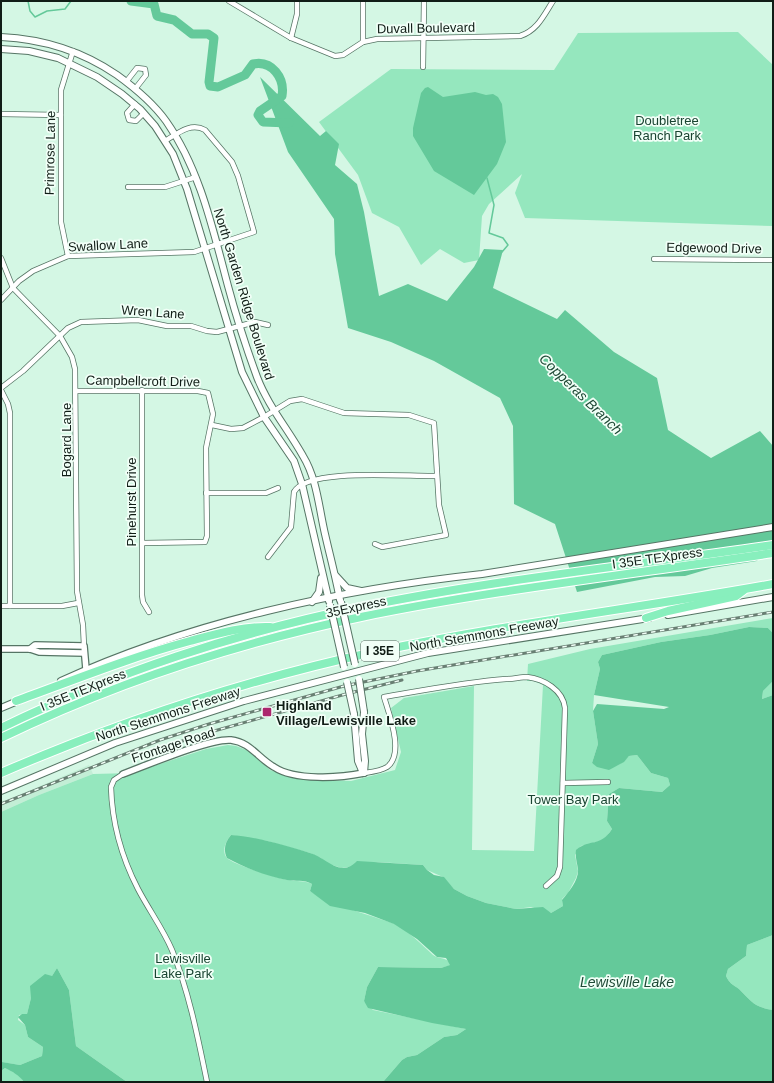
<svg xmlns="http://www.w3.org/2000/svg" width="774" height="1083" font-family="Helvetica,sans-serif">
<rect width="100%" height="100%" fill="#d4f7e4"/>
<polygon fill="#c3eed6" points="89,765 93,774 39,795 1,812 1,803"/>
<g fill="#95e7be">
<polygon points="738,32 773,65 773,226 525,218 515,193 522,174 489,204 482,216 479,260 464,263 440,249 421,265 399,227 372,213 358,175 319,122 391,69 554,70 578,33"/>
<path d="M773,618v15l-5,-5 -19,-1 -39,8 -49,7 -59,13 -4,7 2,7 -6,26 -1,16 5,33 -6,19c13,9 28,4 37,-7l8,-1 14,18 17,5 2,7 -8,7 -43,-4 -10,6 -2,27 5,8 -8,11 -23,6 -6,9 3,16 -2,7 -8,15 -6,6 1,7 -12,7 -20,-6 -15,2 -30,-6 -19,-7 -13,-7 -11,-12 -16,-7 -4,-5 -45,-3 -36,6 -14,-4 -7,-6 -11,-5 -43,-12 -36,-6c-5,6 -10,16 -4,23 5,6 51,20 61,22 8,2 16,0 24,4l-2,7c21,14 47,20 70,28 5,2 11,3 15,5 15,8 26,20 38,31 7,5 13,1 18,10l-10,3 -63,-1 -11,20 -3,14 9,9 93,19 -9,6 -13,2 -27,18 -10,2 -5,3 -19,22h-256l-51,-36 -7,-56 -12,-22 -5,8 -21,10v12l-4,16 -8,1 -1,5 7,5 3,12 15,10 -1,9 -22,9 -19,-3v-250l38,-17 54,-21 39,-1 74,-24 22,-4 8,1 13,5 21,19 22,8 59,3 44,-11 6,-18 -10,-44 13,-10 70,-12 -2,164 62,1 9,-166 -9,-4h-7l1,-17 62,-15z"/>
<polygon points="773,681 773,695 762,699 763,691"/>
<path d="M773,935v75c-19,-3 -21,-8 -34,-21 -7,-5 -9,-5 -13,-13l2,-7 18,-13 1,-11z"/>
<polygon points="5,1068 19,1075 24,1082 1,1082 1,1071"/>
</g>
<g fill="#64c99a">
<polygon points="260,77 320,136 326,131 339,144 335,165 357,184 364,212 379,296 408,284 447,301 474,267 484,249 503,250 493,288 557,319 565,310 614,352 657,378 668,430 711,458 760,431 773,446 773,539 757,561 712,568 685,576 655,577 577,592 555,524 514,504 513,426 500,398 434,361 391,342 348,328 335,254 334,219 288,152"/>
<polygon points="428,87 443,97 475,92 486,95 493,94 498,97 502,104 506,142 497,164 474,195 434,171 413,136 413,128 421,93 425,88"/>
<path d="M749,627l19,1 5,5v48l-10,10 -1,8 11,-4v240l-26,10 -1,11 -18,13 -2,7c4,8 6,8 13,13 13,13 15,18 34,21v72h-390l19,-22 5,-3 10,-2 27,-18 13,-2 9,-6 -34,-6 -64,-15 -4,-7 3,-14 11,-20 63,1 9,-3 -4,-7 -9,-1 -20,-18 -23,-15 -29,-11 -35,-7 -20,-15 2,-7c-8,-5 -16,-2 -25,-4 -20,-4 -42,-12 -60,-22 -4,-8 -2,-16 4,-23 22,1 56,11 79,18 12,3 20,14 33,15 6,0 10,-3 14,-7l66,4 4,5 7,5 10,2 10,12 13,7 19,7 30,6 27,-2 8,6 12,-7 -1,-6c7,-8 17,-20 16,-31 -1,-7 -3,-12 -2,-19 14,-12 24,-2 36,-21l-5,-8 2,-27 10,-6 43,4 8,-7 -2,-7 -17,-5 -14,-18 -8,1 -5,6 -15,8 -12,-3 -5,-4 6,-19 -5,-33 4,-7 67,5 5,-2 -75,-12 6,-26 -2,-7 4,-7 59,-13 49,-7z"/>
<path d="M57,968l12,22 7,56 51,36h-103c-5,-7 -11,-10 -19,-14l-4,3 1,-9 18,3 22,-9 1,-9 -15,-10 -3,-12 -7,-8 4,-3h5l4,-16 -1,-12 15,-12 7,2z"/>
</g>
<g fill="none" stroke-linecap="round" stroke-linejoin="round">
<g stroke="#64c99a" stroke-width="1.5">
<polyline points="28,1 30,11 35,17 47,11 65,9 71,1"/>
<polyline points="487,178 494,205 489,233 503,238 508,245 502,252"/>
</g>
<path stroke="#64c99a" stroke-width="9" d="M131,1l23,3 3,12 17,4 18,14h16l6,4 -5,44 1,4 8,1 27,-12 8,-11c19,-4 32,14 29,32l-22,15 -2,4 5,7 26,1"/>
<defs>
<g id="minor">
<path d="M229,1l62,37 44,18 8,-1 20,-13 14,-3 143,-3c17,-5 24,-21 33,-35"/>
<polyline points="363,1 363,42"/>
<polyline points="291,38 297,14 297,1"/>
<polyline points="423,67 424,1"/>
<polyline points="126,82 137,68 145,69 146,75 135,89"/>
<polyline points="135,104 127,113 129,120 136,121 144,113"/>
<polyline points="1,114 61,115"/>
<polyline points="128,187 165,187 196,177"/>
<polyline points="68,256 61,222 61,90 73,51"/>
<polyline points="1,258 13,288 60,336 72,357 75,369 77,591 83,625 84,646"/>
<polyline points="654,259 773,260"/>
<path d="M1,300l18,-19 14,-10 35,-15 126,-4 60,-20 -16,-56 -6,-14 -27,-32c-14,-8 -27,3 -40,11"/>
<polyline points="1,388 23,371 68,328 81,322 138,320 167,326 191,326 207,331 217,332 255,322 268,325"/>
<polyline points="1,390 8,404 10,413 10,606"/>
<polyline points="142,390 142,595 143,602 149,612"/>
<polyline points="77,391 198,391 208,393 213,414 206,448 207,536 205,542 143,543"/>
<polyline points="212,425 231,429 243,428 264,417 290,401 302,399 344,413 409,415 434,423 439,505 446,535 382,547 375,544"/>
<polyline points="206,493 266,493 278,488"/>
<path d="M268,557l23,-30 3,-35c13,-25 115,-15 142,-16"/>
<polyline points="1,606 62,606 78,603"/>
<path d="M364,773c7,-1 17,-2 23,-6 18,-13 2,-53 -3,-70 41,-7 81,-15 122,-18 7,0 15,-2 21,-2 17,2 36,13 38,31l-5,159 -3,9 -11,10"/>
<path d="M123,774l-9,6 -3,7c1,36 11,71 27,102 11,21 25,40 34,61 17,42 26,88 35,132"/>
<polyline points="563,783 608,782"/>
</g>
<g id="tertiary">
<polyline points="1,649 30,649 39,652 84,653"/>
<polyline points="30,649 35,645 84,646 86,669"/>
<path d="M123,774c22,-8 87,-36 108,-34 19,2 27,18 43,27 21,14 66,11 90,6"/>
</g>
<g id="secondary">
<path d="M1,37c42,2 81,14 116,38 18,13 36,28 49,46 34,48 47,109 62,165 8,30 18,61 29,91 11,29 31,52 46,79 14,23 16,52 22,78 5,22 11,44 15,66"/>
<polyline points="1,49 29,51 58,58 97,77 122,94 140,109 155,126 173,154 187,189 242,372 264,417 294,461 302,484 329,601"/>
<polyline points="336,576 347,588 361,591"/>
<polyline points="312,602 319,592 321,578"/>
<polyline points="668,615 773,597"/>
<path d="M61,681c128,-59 281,-92 421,-107l291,-47"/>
<polyline points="1,708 20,700"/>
<polyline points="354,714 358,761 363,773"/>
<polyline points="364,773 365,761 362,734 364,712"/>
<polyline points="1,791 115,743 244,701 428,653 649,618"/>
</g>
<g id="motorway">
<polyline points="646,618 668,611 736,596 744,590"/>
<path d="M16,701c58,-21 115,-44 174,-60 26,-7 53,-15 80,-14"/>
<path d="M1,728c112,-55 238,-96 360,-121 136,-28 275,-42 412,-62"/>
<path d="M1,738c113,-55 237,-95 360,-121 136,-28 275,-43 412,-64"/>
<path d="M1,773c120,-52 245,-93 373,-121 132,-28 266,-44 399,-68"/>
</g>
</defs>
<use href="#minor" stroke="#567565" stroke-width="6"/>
<use href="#tertiary" stroke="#567565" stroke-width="8"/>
<use href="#secondary" stroke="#567565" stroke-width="8"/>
<use href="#motorway" stroke="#fff" stroke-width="10"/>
<use href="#minor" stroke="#fff" stroke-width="4.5"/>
<use href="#tertiary" stroke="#fff" stroke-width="5.5"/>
<use href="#secondary" stroke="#fff" stroke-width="6"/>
<use href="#motorway" stroke="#88efbd" stroke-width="8"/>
<defs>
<g id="rail">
<polyline points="135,756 214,731 346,694 402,680"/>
<polyline points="1,804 160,740 209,724 344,686 417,671 773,612"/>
</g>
</defs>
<use href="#rail" stroke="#697f73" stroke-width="3"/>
<use href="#rail" stroke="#f1fff7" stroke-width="1.5" stroke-dasharray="4.5" stroke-linecap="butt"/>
<defs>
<g id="secondary-bridge">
<polyline points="341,602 355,664"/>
<polyline points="330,605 344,667"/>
<polyline points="359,679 364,712"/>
<polyline points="347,682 354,714"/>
</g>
</defs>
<use href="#secondary-bridge" stroke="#567565" stroke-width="8" stroke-linecap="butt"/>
<use href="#secondary-bridge" stroke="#fff" stroke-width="6"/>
</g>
<rect fill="#ac266d" stroke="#f1fff7" stroke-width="1.5" x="262" y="707" width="10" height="10" rx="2"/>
<g text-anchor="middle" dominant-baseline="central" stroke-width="3.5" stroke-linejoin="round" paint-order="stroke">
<rect fill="#f1fff7" stroke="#54615a" stroke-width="1" x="361" y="641" width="38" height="20" rx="3"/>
<g font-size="12" font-weight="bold" fill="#101d16">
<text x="380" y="651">I 35E</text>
</g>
<g font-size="13" fill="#101d16" stroke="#f1fff7">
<text transform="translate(426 28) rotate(-1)">Duvall Boulevard</text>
<text transform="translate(50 153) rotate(-89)">Primrose Lane</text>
<text transform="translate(108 245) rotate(-3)">Swallow Lane</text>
<text transform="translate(714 248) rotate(1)">Edgewood Drive</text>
<text transform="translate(244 294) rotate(73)">North Garden Ridge Boulevard</text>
<text transform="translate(153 312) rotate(4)">Wren Lane</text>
<text transform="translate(143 381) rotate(1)">Campbellcroft Drive</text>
<text transform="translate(66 440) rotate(-90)">Bogard Lane</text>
<text transform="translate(131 502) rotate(-90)">Pinehurst Drive</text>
<text transform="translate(657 558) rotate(-8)">I 35E TEXpress</text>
<text transform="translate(356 607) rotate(-12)">35Express</text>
<text transform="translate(484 634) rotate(-10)">North Stemmons Freeway</text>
<text transform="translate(83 690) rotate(-22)">I 35E TEXpress</text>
<text transform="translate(168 714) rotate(-18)">North Stemmons Freeway</text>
<text transform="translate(173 745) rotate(-18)">Frontage Road</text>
</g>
<g font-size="13" fill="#194431" stroke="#f1fff7">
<text x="667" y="120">Doubletree<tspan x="667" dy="15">Ranch Park</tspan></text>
<text x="573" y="799">Tower Bay Park</text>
<text x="183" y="958">Lewisville<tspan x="183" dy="15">Lake Park</tspan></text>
</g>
<g font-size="13" font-weight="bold" fill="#101d16" stroke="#f1fff7" text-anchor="start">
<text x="276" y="705">Highland<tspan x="276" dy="15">Village/Lewisville Lake</tspan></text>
</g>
<g font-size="14" font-style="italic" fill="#1f4a36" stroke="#f1fff7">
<text transform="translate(581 394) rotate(44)">Copperas Branch</text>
<text x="627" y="982">Lewisville Lake</text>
</g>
</g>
<rect width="774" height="1083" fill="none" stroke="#101d16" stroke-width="4"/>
</svg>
